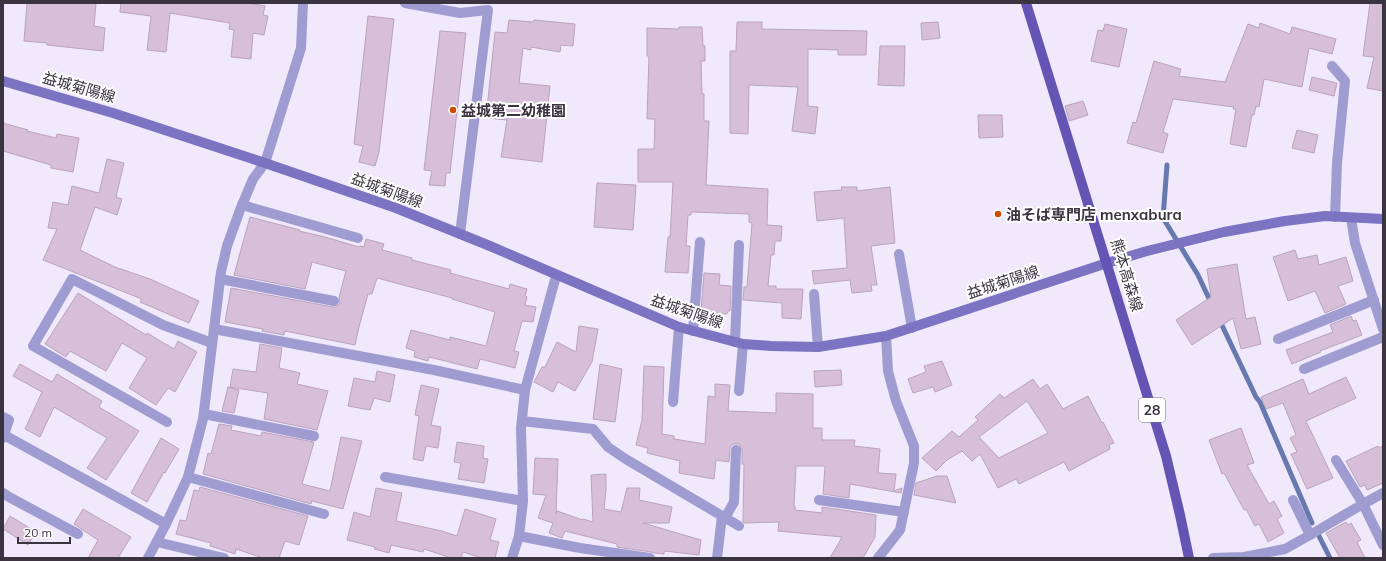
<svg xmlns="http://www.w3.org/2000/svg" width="1386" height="561" font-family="Mulish,'Noto Sans JP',sans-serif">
<rect width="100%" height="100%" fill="#f0e8fb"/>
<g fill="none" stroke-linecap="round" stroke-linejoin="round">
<g stroke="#6879af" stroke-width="5">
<polyline points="1167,165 1163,218 1198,275 1212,305"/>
<polyline points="1219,319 1256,397 1260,402 1312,523"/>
<polyline points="1318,534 1330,558"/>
</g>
</g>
<g fill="#d8bfd9" stroke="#bba3bc" fill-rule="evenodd">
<polygon points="27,3 96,3 94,26 105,28 103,51 47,45 47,43 24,41"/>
<polygon points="121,3 248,3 265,6 263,15 268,16 264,35 253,33 251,59 231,57 234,30 229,29 230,23 170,13 166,52 147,50 151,16 120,12"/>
<polygon points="1370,3 1383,3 1383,91 1367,88 1374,57 1363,56"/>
<polygon points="368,16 394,19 379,152 375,166 359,162 363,146 354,144"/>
<polygon points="509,20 533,22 534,20 575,24 573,46 561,45 560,52 531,47 531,50 523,48 519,83 550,86 542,162 501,157 507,120 486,118 495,32 507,33"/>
<polygon points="737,22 762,22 762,29 867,31 866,55 838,55 838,50 808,49 808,106 818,107 815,134 792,131 798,87 749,85 748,134 730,133 730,51 736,51"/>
<polygon points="938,22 940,38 922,40 921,23"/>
<polygon points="1260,23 1290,34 1292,27 1336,39 1332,54 1309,48 1302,87 1264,79 1259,107 1256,106 1254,115 1252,115 1246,147 1230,144 1236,109 1233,109 1234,107 1173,99 1163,132 1168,134 1163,153 1127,143 1133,122 1136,123 1154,61 1181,69 1179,76 1225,82 1248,24 1259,28"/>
<polygon points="1105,24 1127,29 1119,67 1091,61 1098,30 1103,31"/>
<polygon points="679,27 702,27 703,46 705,46 705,61 701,61 702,94 704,94 704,121 709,121 706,185 768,189 767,225 782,226 781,241 775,241 774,255 771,255 768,286 776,286 776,289 803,289 801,319 782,318 782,303 743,300 744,287 747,287 752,223 749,222 749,214 691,212 691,215 688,215 686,246 690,246 688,273 665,272 668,237 670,237 673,182 638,182 638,149 654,149 655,119 647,119 649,56 647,56 647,28 679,29"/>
<polygon points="440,31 466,33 450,173 446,173 445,186 429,185 432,171 424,170"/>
<polygon points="880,46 905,46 904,86 878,85"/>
<polygon points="1312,77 1337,83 1334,96 1309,90"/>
<polygon points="1083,101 1088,115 1069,121 1065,106"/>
<polygon points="978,115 1002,115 1003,137 979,138"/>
<polygon points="3,123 28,130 27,131 56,138 57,134 79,138 73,172 51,168 51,165 3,151"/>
<polygon points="1297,130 1318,135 1314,153 1292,148"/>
<polygon points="107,159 124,163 116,197 122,199 117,215 95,207 80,250 115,267 150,279 199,301 189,323 140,302 142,299 43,260 57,229 48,228 53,202 68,205 72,186 99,193"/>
<polygon points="597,183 636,185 633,230 594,227"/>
<polygon points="841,187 857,187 857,191 890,187 895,243 871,246 877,285 871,285 872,291 852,293 850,280 814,284 812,271 847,268 844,218 817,221 814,192 842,190"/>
<polygon points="250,217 300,230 299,231 325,237 359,247 360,246 364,247 366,239 384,244 382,250 412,258 412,260 451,270 450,273 509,289 510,284 527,289 525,296 527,297 525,305 536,307 533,322 522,321 514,351 519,352 515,368 480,359 477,369 429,357 428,361 414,357 415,351 406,348 411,330 450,340 450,337 486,346 495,312 452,299 452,298 377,278 372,294 368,294 359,327 355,345 285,331 284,335 262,331 263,329 225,322 231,288 333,307 336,307 340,303 339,297 346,271 312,262 305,289 234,275"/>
<polygon points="1295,250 1298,259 1317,255 1319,265 1346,257 1353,281 1338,286 1346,304 1325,313 1315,291 1288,301 1273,257"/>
<polygon points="1237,264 1246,319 1255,317 1261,344 1241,349 1233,318 1192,345 1176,320 1211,297 1207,269"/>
<polygon points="704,273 720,274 719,285 731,286 730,311 728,311 727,314 701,312"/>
<polygon points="78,293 146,335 147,333 174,349 178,341 197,352 175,392 168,388 156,405 129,388 147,358 122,343 106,371 70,351 66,357 45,344"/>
<polygon points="1351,316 1353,321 1356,320 1362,335 1320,351 1321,352 1292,364 1286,350 1333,332 1330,325"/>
<polygon points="579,326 598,329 592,362 575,391 558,382 553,392 534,382 542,367 545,367 557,342 576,352"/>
<polygon points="260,344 282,348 279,368 300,373 297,384 328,391 317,430 264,419 268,393 230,387 233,369 256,372"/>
<polygon points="942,361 952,385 935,392 933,387 913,393 908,379 926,372 924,366"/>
<polygon points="20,364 52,382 57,374 102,401 99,407 139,431 106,480 87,468 107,438 54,407 40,437 25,429 42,392 13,376"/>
<polygon points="600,364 622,369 615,422 593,419"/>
<polygon points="644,366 664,367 662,434 674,436 674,439 705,444 708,396 715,397 715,384 730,385 728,411 776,413 776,393 813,394 813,428 822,428 822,440 855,440 854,446 880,449 878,473 896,474 894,491 902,488 901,493 850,484 849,498 823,494 825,466 796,466 794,506 795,506 795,510 822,513 822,507 876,515 875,537 863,558 830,558 842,537 778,531 779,522 744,523 743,521 744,464 742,464 742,450 739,444 733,444 730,447 729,462 716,460 714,479 679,473 680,461 647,453 648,448 636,445 642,420"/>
<polygon points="841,370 842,385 815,387 814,371"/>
<polygon points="377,371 395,375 390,402 374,398 370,410 348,406 354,378 375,382"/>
<polygon points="1346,377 1356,398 1306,421 1333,478 1307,489 1291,454 1297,452 1290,438 1296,435 1283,403 1266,409 1261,397 1303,379 1309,394"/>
<path d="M1033,379l7,10 7,-5 16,25 25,-13 14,27 1,-1 11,21 -5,2 1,4 -41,22 -5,-9 -45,22 -3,-5 -18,9 -18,-34 -8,7 -10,-10 -15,9 -11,11 -14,-13 30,-27 7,6 19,-17 -3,-3 25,-23 4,4zM1027,401l21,32 -49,25 -20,-21z"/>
<polygon points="421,385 439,389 431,425 441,427 438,448 426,446 423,461 413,459 419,416 415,415"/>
<polygon points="228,387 239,390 234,413 222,411"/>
<polygon points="219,424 232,426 231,430 261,436 262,432 314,442 302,484 330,491 341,437 362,441 343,509 312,501 311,504 203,474 208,453 211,454"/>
<polygon points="1241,428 1254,463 1247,465 1269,504 1274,501 1282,516 1277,519 1284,533 1268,542 1259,524 1255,526 1246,509 1244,510 1224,473 1222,474 1209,440"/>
<polygon points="161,438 179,449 165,473 164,472 147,502 131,493"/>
<polygon points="457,442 484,446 483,458 488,459 484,483 458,479 461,463 454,462"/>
<polygon points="1378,446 1379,448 1383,446 1383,483 1367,490 1365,485 1360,487 1346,461"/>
<polygon points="535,458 558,459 556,514 557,511 583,520 583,519 593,522 591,475 606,474 606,490 604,509 621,512 627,488 640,488 639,500 672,507 669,523 643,523 701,540 699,555 664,551 664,554 655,553 651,552 617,547 617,544 565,531 562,538 549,533 553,523 538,518 546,495 533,494"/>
<polygon points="937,476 947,476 956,503 914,495 916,483"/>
<polygon points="200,487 308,516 299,545 285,541 279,558 263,558 236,549 235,554 210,546 211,543 176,534 180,520 186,521 194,490 199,491"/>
<polygon points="376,488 402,493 396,521 442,531 457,536 465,509 496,519 490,540 499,542 495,558 482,558 463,552 461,558 451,558 424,549 423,552 391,545 389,553 374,549 375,547 347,540 354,512 370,517"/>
<polygon points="83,509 131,537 118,558 88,558 98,540 74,524"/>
<polygon points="10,516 36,532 28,545 3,529"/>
<polygon points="1346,522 1348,525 1351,523 1361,540 1357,542 1365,558 1340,558 1326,533"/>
</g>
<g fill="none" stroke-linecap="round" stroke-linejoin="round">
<g stroke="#9f9cd2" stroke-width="10">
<polyline points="405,3 460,13 488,10 460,234"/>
<polyline points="1332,66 1345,81 1337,163 1335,217"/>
<polyline points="242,205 358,238"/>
<polyline points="1351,218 1355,243 1383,329"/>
<polyline points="899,254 912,328"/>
<polyline points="220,279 334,301"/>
<polyline points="814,294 818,347"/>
<polyline points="214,329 434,370 525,390"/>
<polyline points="693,331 700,242"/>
<polyline points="1278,339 1374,300"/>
<polyline points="735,342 739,245"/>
<polyline points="1304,369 1383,337"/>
<polyline points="739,391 743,344"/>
<polyline points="673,402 679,327"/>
<polyline points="204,414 314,436"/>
<polyline points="3,417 9,420 3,438"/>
<polyline points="522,421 593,429 608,447 624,458 739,526"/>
<polyline points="167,422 33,346 72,279 163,325 212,343"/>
<polyline points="4,435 166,524"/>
<polyline points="1336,460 1363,504 1383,545"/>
<polyline points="188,477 324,514"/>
<polyline points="385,477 523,501"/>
<polyline points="3,493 9,497 78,534"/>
<polyline points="819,500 904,512"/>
<polyline points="1293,500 1310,535"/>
<polyline points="725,518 734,502 736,450"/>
<polyline points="519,536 580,548 650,558"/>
<polyline points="157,542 224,558"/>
<polyline points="148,558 166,524 188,477 203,419 221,272 227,246 240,210 253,179 265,163 301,48 303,3"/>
<polyline points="512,558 519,536 523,501 521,428 525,390 556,276"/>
<polyline points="717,558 722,516"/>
<polyline points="878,558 900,530 914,463 914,446 896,401 888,371 886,336"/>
<polyline points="1213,558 1244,557 1285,549 1310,535 1363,504 1383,493"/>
</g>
<polyline stroke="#7c74c2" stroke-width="10" points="3,81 113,113 265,163 396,208 490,246 679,327 743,344 771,346 818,347 886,336 1107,263 1147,251 1224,232 1285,221 1325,216 1383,219"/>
<polyline stroke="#6455b5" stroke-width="10" points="1026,3 1166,456 1180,515 1189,558"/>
</g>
<g fill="#d04c00" stroke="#fff" stroke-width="1.5">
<circle cx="453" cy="110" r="4"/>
<circle cx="998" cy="214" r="4"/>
</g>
<g text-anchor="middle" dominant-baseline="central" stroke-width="4" stroke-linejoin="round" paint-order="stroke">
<rect fill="#fff" stroke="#757179" stroke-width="1" x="1139" y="398" width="26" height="24" rx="3"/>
<g font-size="14" font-weight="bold" fill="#3a3440">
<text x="1152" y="410">28</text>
</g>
<g font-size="15" fill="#3a3440" stroke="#fff">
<text transform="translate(79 87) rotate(16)">益城菊陽線</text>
<text transform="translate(387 190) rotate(20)">益城菊陽線</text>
<text transform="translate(1127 275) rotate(73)">熊本高森線</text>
<text transform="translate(1003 282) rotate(-18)">益城菊陽線</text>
<text transform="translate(687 311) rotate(19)">益城菊陽線</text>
</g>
<g font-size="15" font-weight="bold" fill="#3a3440" stroke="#fff" text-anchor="start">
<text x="461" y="110">益城第二幼稚園</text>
<text x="1006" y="214">油そば専門店 menxabura</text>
</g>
</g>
<rect width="1386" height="561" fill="none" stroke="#3a3440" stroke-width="8"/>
<path d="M18 537v6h52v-6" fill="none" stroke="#3a3440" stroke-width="2"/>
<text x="24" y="537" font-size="12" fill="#3a3440" stroke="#ffffff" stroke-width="3" paint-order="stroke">20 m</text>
</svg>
